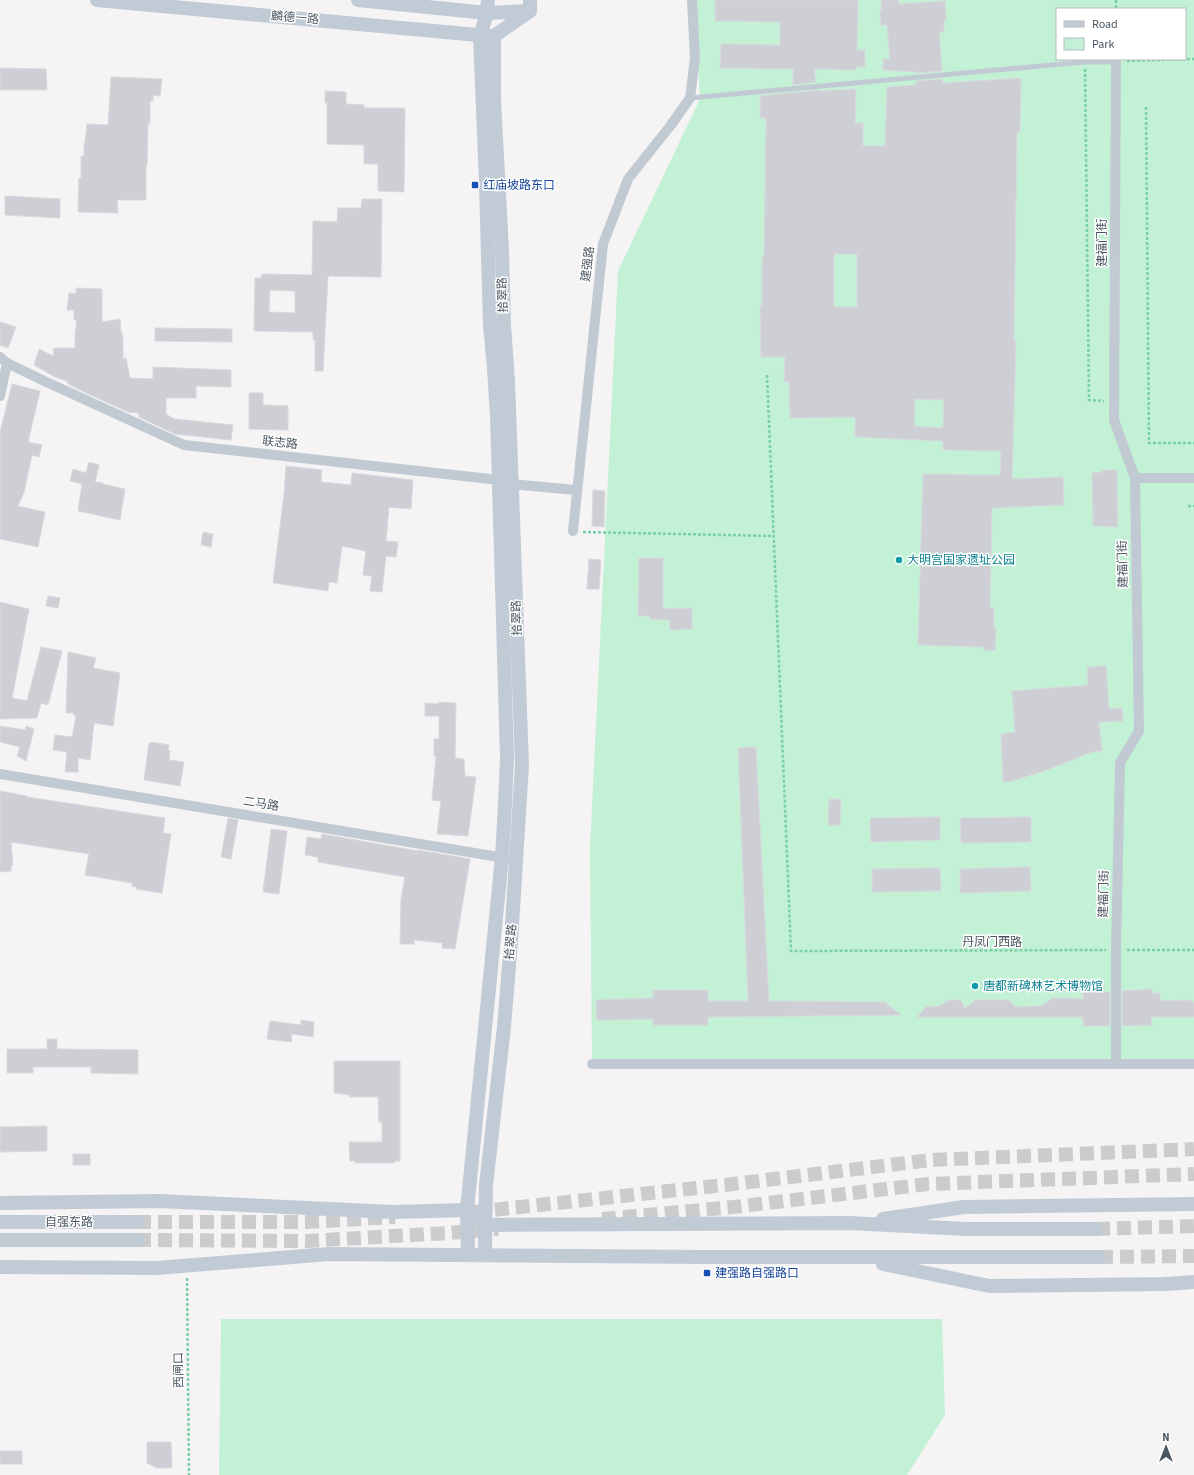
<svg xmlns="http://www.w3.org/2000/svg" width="1194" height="1475" font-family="'Source Sans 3','Noto Sans SC',sans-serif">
<rect width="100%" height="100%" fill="#f5f3f3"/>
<g fill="#c3f1d5" fill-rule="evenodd">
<path d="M694,0h500v1065l-602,-1 -2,-216 28,-577 82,-172zM1057,9h128v50h-128z"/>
<polygon points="221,1319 942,1319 945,1415 907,1475 219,1475"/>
</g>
<g fill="#cdcfd5" stroke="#d7d9de" fill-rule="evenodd">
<polygon points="715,0 858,0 857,50 865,50 865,67 857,67 856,70 814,69 816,82 793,85 793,69 720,68 721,44 780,45 780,22 715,21"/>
<polygon points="881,0 898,0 899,4 945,1 946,21 944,21 944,32 939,32 942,71 916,73 916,72 883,70 883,59 890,59 887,25 881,25 880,10 882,10"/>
<polygon points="0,68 46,69 47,90 0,90"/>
<polygon points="111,77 162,79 160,96 153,95 153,101 150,101 150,123 148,123 147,166 146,166 146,200 117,200 118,213 78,212 79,178 81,178 81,156 84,156 84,143 85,143 87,124 108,125"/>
<path d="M1021,78l-1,54h-3l-3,209h2l-4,138 51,-2 1,28 -72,3 -2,100h4v19h2l-1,24 -11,-1v-3l-66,-2 5,-171 77,1 1,-24 -58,-1v-9l-88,-4v-20l-65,1 -1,-36h-5l1,-25h-24l-1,-51h2v-49h2l2,-139h-6v-22l58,-6v1l38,-2 -1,34h8v23h22l2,-59 29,-2v-4l26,-2 1,4zM834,254h23v53h-23zM915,399l29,1 -1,28 -29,-2z"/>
<polygon points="325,91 346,92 346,104 364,105 364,108 405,108 404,192 378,191 378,164 364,164 364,145 327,144 327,103 325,103"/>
<polygon points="5,196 60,199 60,218 5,215"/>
<path d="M362,199h20l-1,78 -53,-1 -5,95h-8v-31h-2v-8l-59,-1 1,-53h7v-4l50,1 1,-54 24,1 1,-14h23zM270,290l25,1v22l-26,-1z"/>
<polygon points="76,288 102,289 102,322 120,319 121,331 123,337 123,359 126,358 130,378 153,379 153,367 231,370 231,387 196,386 196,398 166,398 166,414 174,419 233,425 231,440 175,434 139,417 139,413 128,412 80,390 68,384 67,381 55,377 34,365 39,349 53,356 54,348 75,348 75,335 77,320 74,320 74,310 67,310 69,293 76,294"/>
<polygon points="0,322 16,327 8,348 0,345"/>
<polygon points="155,328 232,329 232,342 155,341"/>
<polygon points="12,384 40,391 28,442 42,445 39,457 32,455 24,492 18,506 45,512 38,547 0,539 0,432"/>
<polygon points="249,393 263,393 263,405 288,406 288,430 249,429"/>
<polygon points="89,462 99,465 95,482 103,483 103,484 125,489 120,520 78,511 82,484 70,481 73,469 86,473"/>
<polygon points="286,466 322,470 321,482 351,485 352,473 413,480 411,509 389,507 386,541 398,542 396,557 386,556 382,592 370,591 372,576 363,575 366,551 342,546 337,583 329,582 328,591 273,583 284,494"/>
<polygon points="1102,470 1117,470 1118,527 1093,526 1092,473 1102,472"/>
<polygon points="593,490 605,491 604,527 592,526"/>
<polygon points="203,532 213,534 211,547 201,545"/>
<polygon points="639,558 663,558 663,609 692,608 692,629 670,630 670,620 650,619 650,616 638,616"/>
<polygon points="589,559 601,560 599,589 587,589"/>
<polygon points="48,596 60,598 58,608 46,606"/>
<polygon points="0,602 29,609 12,698 27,701 41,647 62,651 48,705 41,703 37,718 0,719"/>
<polygon points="68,652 96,658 93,668 120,673 113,726 94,723 90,760 78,758 78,772 65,772 67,752 53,750 55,735 72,737 76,716 74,716 74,713 66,713"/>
<polygon points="1106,666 1109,709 1122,708 1123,721 1099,722 1102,751 1092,752 1047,770 1012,781 1003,782 1001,734 1015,732 1012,691 1088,685 1087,667"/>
<polygon points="439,702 456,703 455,758 464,759 465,776 476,777 468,836 437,834 441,801 432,800 436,756 434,756 434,739 439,739 439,716 425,716 425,703 439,704"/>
<polygon points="0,726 25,730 26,726 34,729 26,761 17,756 20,747 0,742"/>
<polygon points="151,742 169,745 168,750 170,751 169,760 184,762 180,786 144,780 149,743 151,743"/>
<polygon points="756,747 769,1001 885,1002 901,1015 708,1017 708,1025 653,1025 653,1019 597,1020 596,1000 653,998 653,990 708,990 708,1001 748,1001 738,748"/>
<polygon points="0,791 27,796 27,797 165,818 163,833 171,834 162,893 136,889 137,887 132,886 132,883 85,875 89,854 11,842 13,865 11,866 11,871 0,872"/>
<polygon points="829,799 841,799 840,825 828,825"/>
<polygon points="940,817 940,840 871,842 870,818"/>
<polygon points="1031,817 1031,842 961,843 960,818"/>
<polygon points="228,818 238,820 231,859 221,857"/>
<polygon points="271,829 287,831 279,894 263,892"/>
<polygon points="322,834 418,851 418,850 470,859 455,949 442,948 443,943 414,940 414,944 400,944 401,899 405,877 318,862 318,857 305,855 307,837 321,839"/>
<polygon points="1030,867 1031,891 960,893 960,869"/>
<polygon points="940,868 941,891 872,892 872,869"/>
<polygon points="1152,989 1152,993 1160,993 1160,1001 1191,1000 1194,1003 1194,1017 1151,1017 1152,1025 1122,1026 1122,991"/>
<polygon points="1083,992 1110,992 1110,1026 1083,1026 1083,1017 917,1017 926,1007 940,1006 949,1000 961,1000 965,1008 976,1000 1008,1000 1016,1007 1041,1006 1053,998 1083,999"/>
<polygon points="301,1020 314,1022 313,1037 292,1034 291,1042 267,1039 270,1021 301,1025"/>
<polygon points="47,1039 57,1039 57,1049 138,1050 138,1074 91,1073 91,1067 33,1067 33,1073 7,1073 7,1049 47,1049"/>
<polygon points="334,1061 400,1061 400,1161 394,1161 394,1163 355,1163 355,1161 350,1161 349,1142 382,1142 382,1122 379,1122 378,1097 349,1097 350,1095 334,1093"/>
<polygon points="47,1126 47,1151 0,1152 0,1127"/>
<rect x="73" y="1154" width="17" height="11"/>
<polygon points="147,1442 171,1442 172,1468 157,1468 147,1463"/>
<rect x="0" y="1451" width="22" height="13"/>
</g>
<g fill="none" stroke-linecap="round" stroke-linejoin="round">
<g stroke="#caccce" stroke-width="14" stroke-dasharray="14 7" stroke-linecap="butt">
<polyline points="474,1212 725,1185 931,1160 1194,1149"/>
<polyline points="602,1219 734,1207 928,1184 1194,1174"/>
<polyline points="137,1222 307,1222 395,1217"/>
<polyline points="1096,1229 1194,1226"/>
<polyline points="137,1240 306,1241 448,1233 498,1229"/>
<polyline points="1099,1257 1194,1256"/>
</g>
<g stroke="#7ad0a6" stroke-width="2.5" stroke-dasharray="3 2" stroke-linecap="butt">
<polyline points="1116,0 1116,9"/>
<polyline points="1127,61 1194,59"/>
<polyline points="1085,69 1089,400 1104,401"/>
<polyline points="1146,107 1149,443 1194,443"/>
<polyline points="767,375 791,951 1106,950"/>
<polyline points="1188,506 1194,506"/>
<polyline points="583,532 774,536"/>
<polyline points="1127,950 1194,950"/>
<polyline points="187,1278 189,1475"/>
</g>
<polyline stroke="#c1cad2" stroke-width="5" points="690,98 1085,62 1116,62"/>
<g stroke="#c1cad2" stroke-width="10">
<polyline points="1116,62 1114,420 1135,478 1139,731 1120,763 1116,950 1116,1064"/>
<polyline points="0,357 7,363 40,379 184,445 499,480 511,484 576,490"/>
<polyline points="0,396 7,363"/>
<polyline points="1135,478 1194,478"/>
<polyline points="573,531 603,244 628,179 671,125 690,98 695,58 692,0"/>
<polyline points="0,774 517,860"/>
<polyline points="592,1064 1194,1064"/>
</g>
<g stroke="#c1cbd6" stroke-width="14">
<polyline points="97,0 489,36"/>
<polyline points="358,0 487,13 529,11"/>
<polyline points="0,1203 159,1201 393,1212 467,1210 485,1225 849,1223 966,1229 1096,1229"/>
<polyline points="883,1219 964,1207 1194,1204"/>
<polyline points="0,1222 137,1222"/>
<polyline points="0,1240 137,1240"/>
<polyline points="485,1254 486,1185 504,1027 511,941 522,765 508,382 504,325 502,251 494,99 494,36 530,11 530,0"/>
<polyline points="468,1255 467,1210 502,857 505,805 507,758 497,416 494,368 490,325 486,183 480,36 487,13 488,0"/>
<polyline points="883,1264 989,1286 1165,1284 1194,1282"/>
<polyline points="0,1267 157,1268 329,1254 707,1257 1099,1257"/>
</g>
</g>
<g fill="#1a4fb4" stroke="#fff" stroke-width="1.5">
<rect x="471" y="181" width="8" height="8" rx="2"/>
<rect x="703" y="1269" width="8" height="8" rx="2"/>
</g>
<g fill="#0f9aa8" stroke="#fff" stroke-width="1.5">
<circle cx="899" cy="560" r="4"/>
<circle cx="975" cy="986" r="4"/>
</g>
<g text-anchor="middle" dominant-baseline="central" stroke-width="3" stroke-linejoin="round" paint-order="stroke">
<g font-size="12" fill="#4a5661" stroke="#fff">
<text transform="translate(295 18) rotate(5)">麟德一路</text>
<text transform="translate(1102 243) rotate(-90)">建福门街</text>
<text transform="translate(588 264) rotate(-83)">建强路</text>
<text transform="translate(503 295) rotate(-92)">拾翠路</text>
<text transform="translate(280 443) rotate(6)">联志路</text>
<text transform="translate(1123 564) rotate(-91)">建福门街</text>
<text transform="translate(517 618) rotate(-92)">拾翠路</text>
<text transform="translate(261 804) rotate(9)">二马路</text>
<text transform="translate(1104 894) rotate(-89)">建福门街</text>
<text transform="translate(511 942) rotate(-85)">拾翠路</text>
<text x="992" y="942">丹凤门西路</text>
<text x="69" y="1222">自强东路</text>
<text transform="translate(179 1370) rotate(-91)">西闸口</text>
</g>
<g font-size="12" fill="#164399" stroke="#fff" text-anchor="start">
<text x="483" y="185">红庙坡路东口</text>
<text x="715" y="1273">建强路自强路口</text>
</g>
<g font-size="12" fill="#0d838f" stroke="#fff" text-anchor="start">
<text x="907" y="560">大明宫国家遗址公园</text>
<text x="983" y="986">唐都新碑林艺术博物馆</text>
</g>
</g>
<rect x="1056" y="8" width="130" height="52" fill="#ffffff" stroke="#b7bbc0"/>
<rect x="1064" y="21" width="20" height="6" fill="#c1cbd6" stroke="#b7bbc0"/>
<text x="1092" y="28" font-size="12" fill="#4a5661">Road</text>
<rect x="1064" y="38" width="20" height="12" fill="#c3f1d5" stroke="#b7bbc0"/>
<text x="1092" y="48" font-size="12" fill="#4a5661">Park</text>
<g transform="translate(1166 1447)" stroke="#ffffff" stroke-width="3" paint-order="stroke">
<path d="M0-3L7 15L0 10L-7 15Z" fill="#4a5661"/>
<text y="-6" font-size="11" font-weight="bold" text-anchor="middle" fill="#4a5661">N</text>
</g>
</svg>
